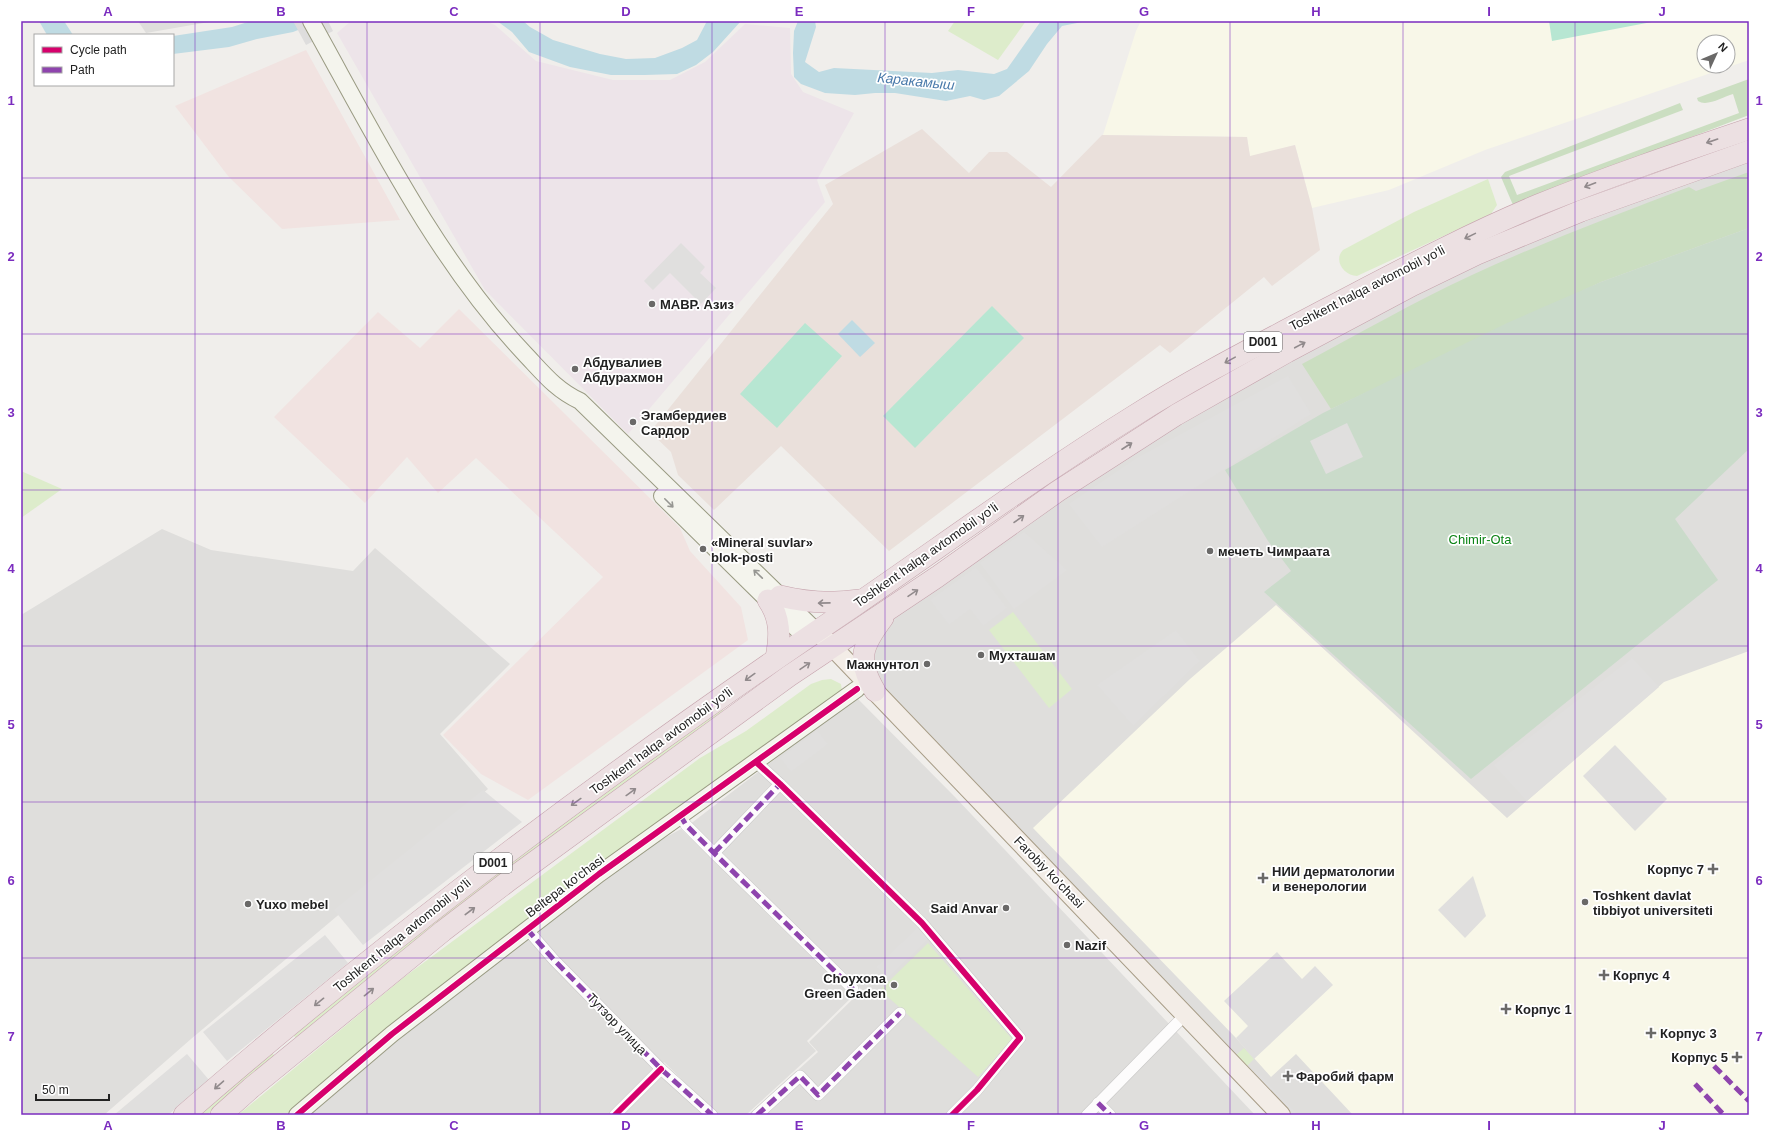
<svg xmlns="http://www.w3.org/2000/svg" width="1770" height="1136" font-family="Arial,sans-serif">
<rect width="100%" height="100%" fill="#f0eeeb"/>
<g fill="#dfdedc">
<polygon points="138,21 215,21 146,33"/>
<polygon points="1749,151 1749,1115 1285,1115 897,710 868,669 875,638 911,594 1016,522 1413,285"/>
<polygon points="162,529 211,550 353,571 375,548 510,664 440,734 488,789 191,1039 104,1115 21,1115 21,615"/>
<polygon points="856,697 955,797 1255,1115 748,1115 818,1052 809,1042 862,990 689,825"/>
<polygon points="681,829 854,995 807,1041 816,1051 746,1115 718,1115 664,1062 612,1115 307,1115 414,1025 630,857"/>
<polygon points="665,1066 716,1115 617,1115"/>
</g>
<g fill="#f1e3e1">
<polygon points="306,50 400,220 282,229 228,176 175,106"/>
<polygon points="459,309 680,528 690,551 741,607 748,640 528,800 481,774 443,735 603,577 476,458 438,493 407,457 365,503 274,417 378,312 420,348"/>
</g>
<polygon fill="#ede4e9" points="351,21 485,21 495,25 536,61 613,80 670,80 705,62 745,24 790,28 791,74 803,92 854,113 817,180 825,202 628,434 485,290 337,33"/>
<g fill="#f8f7e8" fill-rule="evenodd">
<path d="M1141,21h608v39l-264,90 -96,40 -77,18 -17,-63 -45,12 -3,-20 -144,-2 33,-104zM1704,42h24v24h-24z"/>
<polygon points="1276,605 1507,818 1664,682 1749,651 1749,1115 1353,1115 1296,1054 1271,1077 1236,1038 1033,828 1190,679"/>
</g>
<polygon fill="#eae0db" points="922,129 969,173 989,152 1007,152 1051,187 1102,135 1247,137 1250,156 1295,145 1312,208 1320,250 1272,286 1264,277 1170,353 1160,345 889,551 781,446 714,510 678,475 671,452 650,432 833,204 825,185"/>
<g fill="#ddeccb">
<polygon points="955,21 1026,21 998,60 948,31"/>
<path d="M1488,179l9,26 -6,9 -134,62c-13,0 -24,-16 -14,-26l71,-38z"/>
<polygon points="21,471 62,489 21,518"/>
<polygon points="1013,612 1072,689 1049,708 989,630"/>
<polygon points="831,679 841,684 842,691 422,1003 287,1115 238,1115 403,978 700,758 746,731 811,684 822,680"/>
<path d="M722,708l1,3c-145,106 -289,213 -427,327l-4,-4 210,-167z"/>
<polygon points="928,943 1012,1039 978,1077 880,990"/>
<polygon points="1244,1048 1254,1059 1246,1067 1235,1056"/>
<polygon points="271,1052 275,1056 207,1115 197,1115"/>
</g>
<g fill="#cbdec1">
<path d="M1749,79v36l-236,90 -12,-28 4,-5 175,-69 3,7 -174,66 8,19 222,-82 -6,-19c-10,3 -26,13 -35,7l-1,-3z"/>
<path d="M1749,172v56l-148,54 -270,127 -29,-45c56,-30 112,-62 170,-89 71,-33 144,-60 217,-88l7,4z"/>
</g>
<polygon fill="#cadbca" points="1749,228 1749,449 1675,519 1718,580 1471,779 1264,592 1291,571 1268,541 1225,470 1323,413 1507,323 1601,282"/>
<g fill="#b7e6d2">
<polygon points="1549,21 1657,21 1552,41"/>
<polygon points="992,306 1024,338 915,448 883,416"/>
<polygon points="805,323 842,356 777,428 740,394"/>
</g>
<g fill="#e0dfde">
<polygon points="681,243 705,267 700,273 716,288 701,304 670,273 653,290 644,281"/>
<polygon points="1288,376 1311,414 1102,547 1069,504 1137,458"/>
<polygon points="1347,423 1363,457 1326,474 1310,441"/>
<polygon points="1024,532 1067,570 1014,609 980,563"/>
<polygon points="976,567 1007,608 983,626 970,609 949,625 930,600"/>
<polygon points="1176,630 1200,661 1133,726 1097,685"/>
<polygon points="1632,658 1659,687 1527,801 1494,765"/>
<polygon points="817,730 828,744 791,772 780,758"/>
<polygon points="1615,745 1667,799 1635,831 1583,776"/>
<polygon points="483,790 522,822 363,945 334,910"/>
<polygon points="1473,876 1486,916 1465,938 1438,910"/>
<polygon points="922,923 933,935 888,978 876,967"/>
<polygon points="325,935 348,963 227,1061 203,1032"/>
<polygon points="1277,952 1302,979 1315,966 1333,985 1254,1059 1236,1038 1248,1026 1224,1001"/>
<polygon points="187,1054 209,1080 168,1115 114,1115"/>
<polygon points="1256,1071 1298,1115 1286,1115 1250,1077"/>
</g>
<g fill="#bfdbe3">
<polygon points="39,21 64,21 73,35 47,35"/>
<polygon points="251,21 321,21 293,32 257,39 229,47 173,54 173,36 232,27"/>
<polygon points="497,21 523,21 530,27 553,40 600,54 626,59 655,58 682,48 697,40 707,21 741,21 713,52 696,65 677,74 645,75 611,75 570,67 529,52 512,32"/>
<polygon points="798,21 815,21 816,27 805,62 819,72 834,68 932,73 958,70 994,74 1007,69 1041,21 1087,21 1062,26 1047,44 1029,71 999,96 984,100 970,96 946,101 895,93 875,93 855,95 825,93 801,84 794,77 793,53 794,31"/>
<polygon points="852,320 875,343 860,357 838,334"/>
</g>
<polygon fill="#dedddd" points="293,21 328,21 333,31 306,45"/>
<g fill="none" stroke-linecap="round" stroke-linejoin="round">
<defs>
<g id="street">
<polyline points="756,762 780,784 922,923 1020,1038 977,1090 952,1115"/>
<polyline points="680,815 686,825 714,853 853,989"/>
<polyline points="714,853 780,784"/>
<polyline points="527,929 554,960 661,1069 712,1115"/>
<polyline points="1098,1103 1110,1115"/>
<polyline points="615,1115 661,1069"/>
<polyline points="757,1115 800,1076 818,1095 900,1013"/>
<polyline points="1087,1115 1185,1015"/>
</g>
<g id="secondary">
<path d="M311,21c63,113 125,239 214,333 18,19 31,36 55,47l236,230"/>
<polyline points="662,496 806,638"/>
<polyline points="297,1115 392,1034 599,874 857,689"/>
</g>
<polyline id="primary" points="823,637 1281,1115"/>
<g id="highway">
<path d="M780,596c28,7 52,8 80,4"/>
<path d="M768,600c13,19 12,36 8,58"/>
<path d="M875,691c-19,-32 -13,-45 8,-73"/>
<path d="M184,1115c212,-185 437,-352 670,-509 92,-63 183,-130 278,-189 63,-40 130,-74 196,-109 69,-36 138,-73 210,-103 69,-28 140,-52 211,-76"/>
<polyline points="221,1115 251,1088 443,931 511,879 789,676 937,577 1058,491 1176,415 1287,352 1413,285 1477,254 1581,211 1749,151"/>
</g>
</defs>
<use href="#street" stroke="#c9c8c7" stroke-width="12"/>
<use href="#secondary" stroke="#999a82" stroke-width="18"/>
<use href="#primary" stroke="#a79c86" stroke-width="20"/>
<use href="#highway" stroke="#c5a2ac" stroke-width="22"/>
<use href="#street" stroke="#fdfcfc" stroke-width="11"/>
<use href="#secondary" stroke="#f4f4ed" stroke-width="16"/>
<use href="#primary" stroke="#f3ede7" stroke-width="18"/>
<use href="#highway" stroke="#ece0e2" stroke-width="21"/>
<g stroke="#8e44ad" stroke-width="5" stroke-dasharray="10 5" stroke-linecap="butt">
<polyline points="680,815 686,825 714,853 853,989"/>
<polyline points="714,853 780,784"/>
<polyline points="527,929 554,960 661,1069 712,1115"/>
<polyline points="1714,1066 1749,1101"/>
<polyline points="1695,1084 1724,1115"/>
<polyline points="1098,1103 1110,1115"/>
<polyline points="757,1115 800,1076 818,1095 900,1013"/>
</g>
<defs>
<g id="cycleway">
<polyline points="756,762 780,784 922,923 1020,1038 977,1090 952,1115"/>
<polyline points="297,1115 392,1034 599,874 857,689"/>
<polyline points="615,1115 661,1069"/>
</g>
</defs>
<use href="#cycleway" stroke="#fff" stroke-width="8"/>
<use href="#cycleway" stroke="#d6006c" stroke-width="6"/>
</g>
<defs><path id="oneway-shaft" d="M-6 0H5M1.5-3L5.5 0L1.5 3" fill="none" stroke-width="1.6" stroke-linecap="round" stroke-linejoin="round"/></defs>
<g stroke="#918a8c">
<use href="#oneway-shaft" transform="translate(1712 141) rotate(161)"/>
<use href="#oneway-shaft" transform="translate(1590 185) rotate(159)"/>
<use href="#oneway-shaft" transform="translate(1470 236) rotate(154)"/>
<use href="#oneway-shaft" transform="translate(1300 345) rotate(-28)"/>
<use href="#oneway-shaft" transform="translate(1230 360) rotate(151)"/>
<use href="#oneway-shaft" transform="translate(1127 446) rotate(-33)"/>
<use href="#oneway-shaft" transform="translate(1019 519) rotate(-35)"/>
<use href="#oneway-shaft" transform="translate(913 593) rotate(-34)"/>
<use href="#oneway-shaft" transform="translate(824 603) rotate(179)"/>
<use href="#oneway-shaft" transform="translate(805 666) rotate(-34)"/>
<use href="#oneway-shaft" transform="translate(750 677) rotate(144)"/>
<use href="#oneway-shaft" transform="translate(631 792) rotate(-36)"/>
<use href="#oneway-shaft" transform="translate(576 802) rotate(144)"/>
<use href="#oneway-shaft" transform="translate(470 911) rotate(-37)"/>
<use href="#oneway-shaft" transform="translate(369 992) rotate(-39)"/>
<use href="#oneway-shaft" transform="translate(319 1002) rotate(141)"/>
<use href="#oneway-shaft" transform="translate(219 1085) rotate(139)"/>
</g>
<g stroke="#969692">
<use href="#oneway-shaft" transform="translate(669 503) rotate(45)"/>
<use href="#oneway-shaft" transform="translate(758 574) rotate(-136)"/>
</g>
<path fill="none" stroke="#7b2cbf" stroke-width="1" stroke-opacity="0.55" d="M195,21v1094M367,21v1094M540,21v1094M712,21v1094M885,21v1094M1058,21v1094M1230,21v1094M1403,21v1094M1575,21v1094M21,178h1728M21,334h1728M21,490h1728M21,646h1728M21,802h1728M21,958h1728"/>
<g fill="#6a6968" stroke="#fff" stroke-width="1.5">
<circle cx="652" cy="304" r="4"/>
<circle cx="575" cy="369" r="4"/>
<circle cx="633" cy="422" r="4"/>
<circle cx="703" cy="549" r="4"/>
<circle cx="1210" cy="551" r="4"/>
<circle cx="981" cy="655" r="4"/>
<circle cx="927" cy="664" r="4"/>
<path d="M1711 863h4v4h4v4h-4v4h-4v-4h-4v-4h4z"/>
<path d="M1261 872h4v4h4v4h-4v4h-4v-4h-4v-4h4z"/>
<circle cx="1585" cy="902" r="4"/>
<circle cx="248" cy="904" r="4"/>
<circle cx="1006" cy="908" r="4"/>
<circle cx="1067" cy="945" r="4"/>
<path d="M1602 969h4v4h4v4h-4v4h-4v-4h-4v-4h4z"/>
<circle cx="894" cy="985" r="4"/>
<path d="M1504 1003h4v4h4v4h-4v4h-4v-4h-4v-4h4z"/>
<path d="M1649 1027h4v4h4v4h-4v4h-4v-4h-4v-4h4z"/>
<path d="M1735 1051h4v4h4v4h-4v4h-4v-4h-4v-4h4z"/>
<path d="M1286 1070h4v4h4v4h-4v4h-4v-4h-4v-4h4z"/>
</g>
<g text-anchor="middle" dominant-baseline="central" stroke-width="3.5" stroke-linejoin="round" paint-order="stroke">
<g fill="#fff" stroke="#646464" stroke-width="1">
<rect x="1244" y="332" width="38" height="20" rx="3"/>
<rect x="474" y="853" width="38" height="20" rx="3"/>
</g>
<g font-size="12" font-weight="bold" fill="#222">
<text x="1263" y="342">D001</text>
<text x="493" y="863">D001</text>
</g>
<g font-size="13" fill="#222" stroke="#fff">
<text transform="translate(1367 288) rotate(-27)">Toshkent halqa avtomobil yo'li</text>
<text transform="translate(926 555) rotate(-35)">Toshkent halqa avtomobil yo'li</text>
<text transform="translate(661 741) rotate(-36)">Toshkent halqa avtomobil yo'li</text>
<text transform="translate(1049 872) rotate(46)">Farobiy ko'chasi</text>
<text transform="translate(565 886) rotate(-37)">Beltepa ko'chasi</text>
<text transform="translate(402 935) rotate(-39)">Toshkent halqa avtomobil yo'li</text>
<text transform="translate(617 1024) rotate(46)">Тутзор улица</text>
</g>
<g font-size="13" font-weight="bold" fill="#222" stroke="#fff" text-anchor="start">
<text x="660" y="304">МАВР. Азиз</text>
<text x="583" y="362">Абдувалиев<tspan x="583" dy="15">Абдурахмон</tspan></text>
<text x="641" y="415">Эгамбердиев<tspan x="641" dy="15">Сардор</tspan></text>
<text x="711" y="542">«Mineral suvlar»<tspan x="711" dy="15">blok-posti</tspan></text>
<text x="1218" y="551">мечеть Чимраата</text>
<text x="989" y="655">Мухташам</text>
<text x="919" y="664" text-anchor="end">Мажнунтол</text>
<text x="1704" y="869" text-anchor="end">Корпус 7</text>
<text x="1272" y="871">НИИ дерматологии<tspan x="1272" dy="15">и венерологии</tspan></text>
<text x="1593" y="895">Toshkent davlat<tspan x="1593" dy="15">tibbiyot universiteti</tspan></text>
<text x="256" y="904">Yuxo mebel</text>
<text x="998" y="908" text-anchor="end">Said Anvar</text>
<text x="1075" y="945">Nazif</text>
<text x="1613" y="975">Корпус 4</text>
<text x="886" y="978" text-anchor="end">Choyxona<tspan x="886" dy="15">Green Gaden</tspan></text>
<text x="1515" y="1009">Корпус 1</text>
<text x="1660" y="1033">Корпус 3</text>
<text x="1728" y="1057" text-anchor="end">Корпус 5</text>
<text x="1296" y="1076">Фаробий фарм</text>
</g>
<g font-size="13" fill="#0c8416" stroke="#fff">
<text x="1480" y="539">Chimir-Ota</text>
</g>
<g font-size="14" font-style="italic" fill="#4a7aab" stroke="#fff">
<text transform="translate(916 81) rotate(6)">Каракамыш</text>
</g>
</g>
<rect width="1770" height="1136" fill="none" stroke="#ffffff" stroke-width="44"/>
<rect x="34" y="34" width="140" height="52" fill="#ffffff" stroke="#a7a7a7"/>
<rect x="42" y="47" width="20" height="6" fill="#d6006c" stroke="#a7a7a7"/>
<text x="70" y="54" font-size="12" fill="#222222">Cycle path</text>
<rect x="42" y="67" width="20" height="6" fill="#8e44ad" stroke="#a7a7a7"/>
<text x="70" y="74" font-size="12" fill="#222222">Path</text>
<g transform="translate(1716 54) rotate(46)"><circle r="19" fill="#ffffff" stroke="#a7a7a7"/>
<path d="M0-3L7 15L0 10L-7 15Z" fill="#6a6968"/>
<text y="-6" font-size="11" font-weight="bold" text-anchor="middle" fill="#222222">N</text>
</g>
<path d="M36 1094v6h73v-6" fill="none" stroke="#222222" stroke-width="2"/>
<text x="42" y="1094" font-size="12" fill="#222222" stroke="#ffffff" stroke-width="3" paint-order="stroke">50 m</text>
<rect x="22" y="22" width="1726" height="1092" fill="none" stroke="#7b2cbf" stroke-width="1.5"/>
<g font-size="13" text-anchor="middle" font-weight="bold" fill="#7b2cbf">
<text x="108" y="16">A</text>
<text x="281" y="16">B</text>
<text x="454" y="16">C</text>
<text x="626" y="16">D</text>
<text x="799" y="16">E</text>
<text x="971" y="16">F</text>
<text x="1144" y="16">G</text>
<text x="1316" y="16">H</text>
<text x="1489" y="16">I</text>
<text x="1662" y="16">J</text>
<text x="11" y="105">1</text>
<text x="1759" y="105">1</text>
<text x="11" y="261">2</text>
<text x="1759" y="261">2</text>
<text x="11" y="417">3</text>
<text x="1759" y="417">3</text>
<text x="11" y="573">4</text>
<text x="1759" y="573">4</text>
<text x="11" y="729">5</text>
<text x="1759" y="729">5</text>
<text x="11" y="885">6</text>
<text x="1759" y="885">6</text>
<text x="11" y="1041">7</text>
<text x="1759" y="1041">7</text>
<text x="108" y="1130">A</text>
<text x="281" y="1130">B</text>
<text x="454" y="1130">C</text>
<text x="626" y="1130">D</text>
<text x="799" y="1130">E</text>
<text x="971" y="1130">F</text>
<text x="1144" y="1130">G</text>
<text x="1316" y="1130">H</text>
<text x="1489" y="1130">I</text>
<text x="1662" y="1130">J</text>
</g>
</svg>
